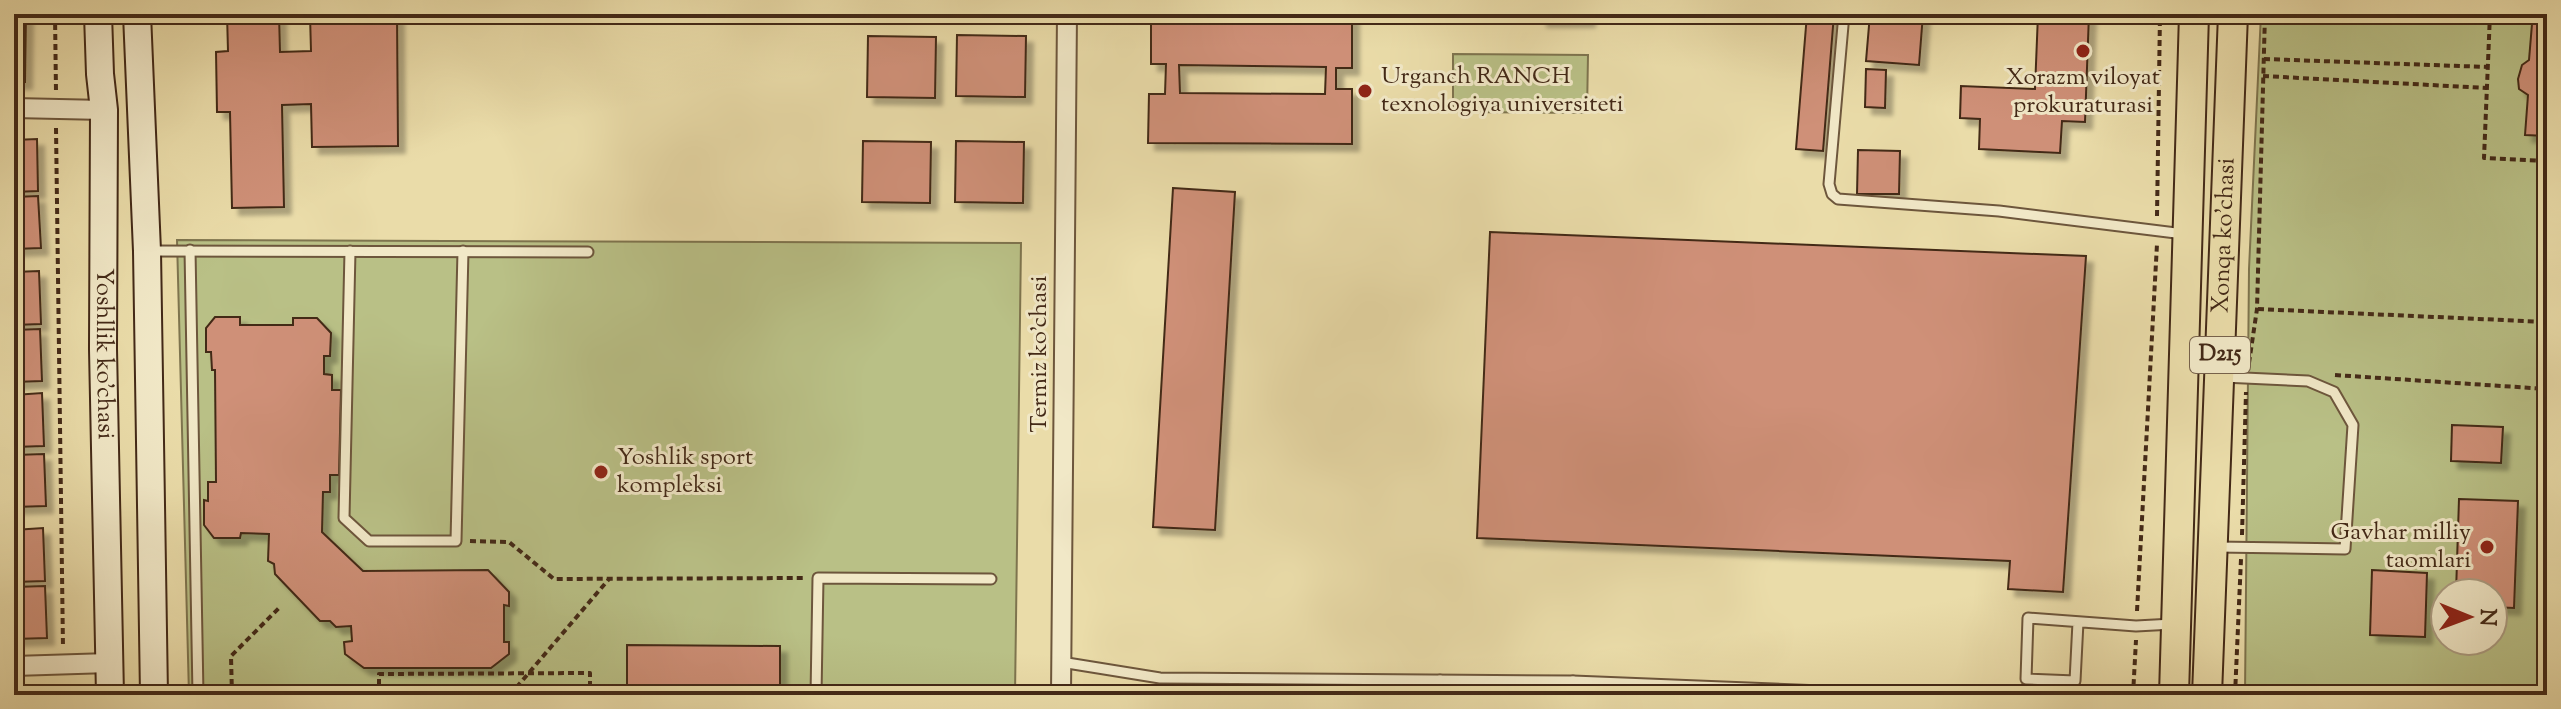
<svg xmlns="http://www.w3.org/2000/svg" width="2561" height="709" font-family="'Sorts Mill Goudy',serif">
<defs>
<filter id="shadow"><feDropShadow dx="7" dy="7" stdDeviation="2" flood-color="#0004"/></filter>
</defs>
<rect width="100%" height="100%" fill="#eadca9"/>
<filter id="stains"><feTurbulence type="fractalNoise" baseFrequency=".0025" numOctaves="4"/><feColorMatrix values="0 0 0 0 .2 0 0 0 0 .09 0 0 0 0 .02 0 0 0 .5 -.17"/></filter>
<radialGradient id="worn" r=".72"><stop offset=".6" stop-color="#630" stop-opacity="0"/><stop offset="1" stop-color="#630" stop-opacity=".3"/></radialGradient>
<g fill="#b9c086" stroke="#7e744e" stroke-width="2" fill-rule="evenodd">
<path d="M2261,14h286v681h-302l4,-426zM2445,593h48v48h-48z"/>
<polygon points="1453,54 1588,55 1587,113 1453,112"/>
<polygon points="177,240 1021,243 1015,695 189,695"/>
</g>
<g fill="#cf9078" stroke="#432917" stroke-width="2" fill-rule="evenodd" filter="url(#shadow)">
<polygon points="14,14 26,14 25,82 14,82"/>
<polygon points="227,14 279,14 280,52 311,51 310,15 397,15 398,146 312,147 311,104 282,105 284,207 232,208 230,112 217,112 216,52 228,51"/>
<path d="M1151,14h201v54h-16v21h16v55l-204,-1 1,-49h16l1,-30h-15zM1179,65l147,2 -1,27 -145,-1z"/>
<rect x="1540" y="14" width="48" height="6"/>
<polygon points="1807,14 1834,14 1823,151 1796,149"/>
<polygon points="1870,14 1923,14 1919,65 1866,61"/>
<polygon points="2038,14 2089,14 2085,122 2062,121 2060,153 1979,149 1980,119 1960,118 1961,86 2035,89"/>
<polygon points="2532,24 2547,24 2547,136 2525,135 2528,95 2519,89 2518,79 2522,65 2529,60"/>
<polygon points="957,35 1026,36 1025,97 956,96"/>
<polygon points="868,36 936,37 935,98 867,97"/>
<polygon points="1866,69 1886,70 1885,108 1865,107"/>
<polygon points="37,139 38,191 14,192 14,140"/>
<polygon points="863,141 931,142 930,203 862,202"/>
<polygon points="956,141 1024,142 1023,203 955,202"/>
<polygon points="1858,150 1900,151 1899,194 1857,194"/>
<polygon points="1173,188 1235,192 1215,530 1153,527"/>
<polygon points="38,196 41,248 14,249 14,197"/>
<polygon points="1490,232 2086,256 2063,592 2008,589 2010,561 1477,538"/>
<polygon points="39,271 41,324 14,325 14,272"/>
<polygon points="215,317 240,317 240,325 293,325 293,318 317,318 331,333 330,356 324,356 324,374 332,375 332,390 341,390 339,475 330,475 330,492 323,492 322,532 363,571 488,570 509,592 509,606 504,605 504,642 509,642 509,654 491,668 364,668 345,654 344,642 352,641 351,626 336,627 330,621 320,621 275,574 274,564 268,561 269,534 241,533 240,538 214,538 204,525 204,500 208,501 208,482 216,482 215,370 212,370 211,352 206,352 206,328"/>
<polygon points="40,329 42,381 14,382 14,330"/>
<polygon points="42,393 44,446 14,447 14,395"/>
<polygon points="2452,425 2503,427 2501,463 2451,461"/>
<polygon points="44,454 46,506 14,507 14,455"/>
<polygon points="2459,499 2518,501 2514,608 2493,607 2493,593 2456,593"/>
<polygon points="43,528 45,581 14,582 14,530"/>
<polygon points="2372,570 2427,573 2425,637 2370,635"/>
<polygon points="45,586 47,638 14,639 14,587"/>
<polygon points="627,645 780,646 780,695 609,695 609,686 627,686"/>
</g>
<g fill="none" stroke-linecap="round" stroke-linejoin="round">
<defs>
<g id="lane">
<polyline points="1844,14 1829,184 1832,194 1838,199 1999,211 2184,234"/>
<polyline points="190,250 198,695"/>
<polyline points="150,251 588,252"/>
<polyline points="350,251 344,518 369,541 456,541 463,251"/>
<polyline points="2216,547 2345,549 2353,425 2334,392 2308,381 2223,377"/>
<polyline points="2078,622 2075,681 2026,679 2028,618 2136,626 2173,624"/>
<polyline points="1061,662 1160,678 1573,681 1922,695"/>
<polyline points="1573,681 1573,695"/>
<polyline points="816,695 818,578 991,579"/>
<polyline points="1440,695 1440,680"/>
</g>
<g id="street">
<polyline points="14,108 104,110"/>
<polyline points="14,666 109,663"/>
<polyline points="1061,695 1067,14"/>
</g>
<g id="secondary">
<path id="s1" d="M98,14l2,60 4,36 -1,239 7,346"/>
<polyline points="137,14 147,251 154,695"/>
</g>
<g id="primary">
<polyline points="2174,695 2194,14"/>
<path id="s2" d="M2207,695l26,-681"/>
</g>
</defs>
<use href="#lane" stroke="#6d563c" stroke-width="13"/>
<use href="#street" stroke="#6d563c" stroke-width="22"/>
<use href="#secondary" stroke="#432917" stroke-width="30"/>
<use href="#primary" stroke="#432917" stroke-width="32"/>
<g stroke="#432917" stroke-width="4" stroke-dasharray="6 4" stroke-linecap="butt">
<polyline points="55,14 56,92"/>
<polyline points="2490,14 2484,158 2547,161"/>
<polyline points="2264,59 2488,67"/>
<polyline points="2263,76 2487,88"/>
<polyline points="56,128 63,648"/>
<polyline points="2157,216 2160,14"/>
<polyline points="2258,309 2547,322"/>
<polyline points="2249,363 2257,309 2265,14"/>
<polyline points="2335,375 2547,389"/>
<polyline points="2242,535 2246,392"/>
<polyline points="470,541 509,542 554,579 803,578"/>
<polyline points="2137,611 2157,244"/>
<polyline points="64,684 64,695"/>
<polyline points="232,695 231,656 280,607"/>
<polyline points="379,695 379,674 590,673 590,695"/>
<polyline points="510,695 609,579"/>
<polyline points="2133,695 2136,640"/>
<polyline points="2235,695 2241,559"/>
</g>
<use href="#lane" stroke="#f1e8c7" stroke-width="9"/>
<use href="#street" stroke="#f1e8c7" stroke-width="18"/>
<use href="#secondary" stroke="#f1e8c7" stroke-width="26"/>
<use href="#primary" stroke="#eadca9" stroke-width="28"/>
</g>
<g fill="#8f2418" stroke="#f1e8c7" stroke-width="3">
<circle cx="2083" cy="51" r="8"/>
<circle cx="1365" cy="91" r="8"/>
<circle cx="601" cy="472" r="8"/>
<circle cx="2487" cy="547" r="8"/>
</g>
<g text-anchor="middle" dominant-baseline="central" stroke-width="6" stroke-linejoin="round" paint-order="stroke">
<rect fill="#f1e8c7" stroke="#77624c" stroke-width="2" x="2190" y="337" width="60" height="36" rx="6"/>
<g font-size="22" font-weight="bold" fill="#432917">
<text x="2220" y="355">D215</text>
</g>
<g font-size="24" fill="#432917" stroke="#f1e8c7" text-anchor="start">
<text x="1381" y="77">Urganch RANCH<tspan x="1381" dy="28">texnologiya universiteti</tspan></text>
<text x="2083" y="78" text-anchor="middle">Xorazm viloyat<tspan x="2083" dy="28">prokuraturasi</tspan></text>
<text x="617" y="458">Yoshlik sport<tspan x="617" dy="28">kompleksi</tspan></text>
<text x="2471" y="533" text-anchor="end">Gavhar milliy<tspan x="2471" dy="28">taomlari</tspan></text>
</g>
<g font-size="24" fill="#432917" stroke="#f1e8c7">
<text stroke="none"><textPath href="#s2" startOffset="460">Xonqa ko'chasi</textPath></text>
<text stroke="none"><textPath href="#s1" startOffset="340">Yoshllik ko'chasi</textPath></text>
<text transform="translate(1040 354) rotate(-90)">Termiz ko'chasi</text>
</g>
</g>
<rect width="2561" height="709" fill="none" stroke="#eadca9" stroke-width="48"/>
<rect x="16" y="16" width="2529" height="677" fill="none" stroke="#432917" stroke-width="4"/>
<rect x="24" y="24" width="2513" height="661" fill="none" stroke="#432917" stroke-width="2"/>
<g transform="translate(2469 617) rotate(91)"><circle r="38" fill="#f1e8c7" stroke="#ab9c81" stroke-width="2"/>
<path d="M0-6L14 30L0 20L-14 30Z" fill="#8f2418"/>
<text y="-12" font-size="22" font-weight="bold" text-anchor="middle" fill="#432917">N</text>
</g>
<rect width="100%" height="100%" filter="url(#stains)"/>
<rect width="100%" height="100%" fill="url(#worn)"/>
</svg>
